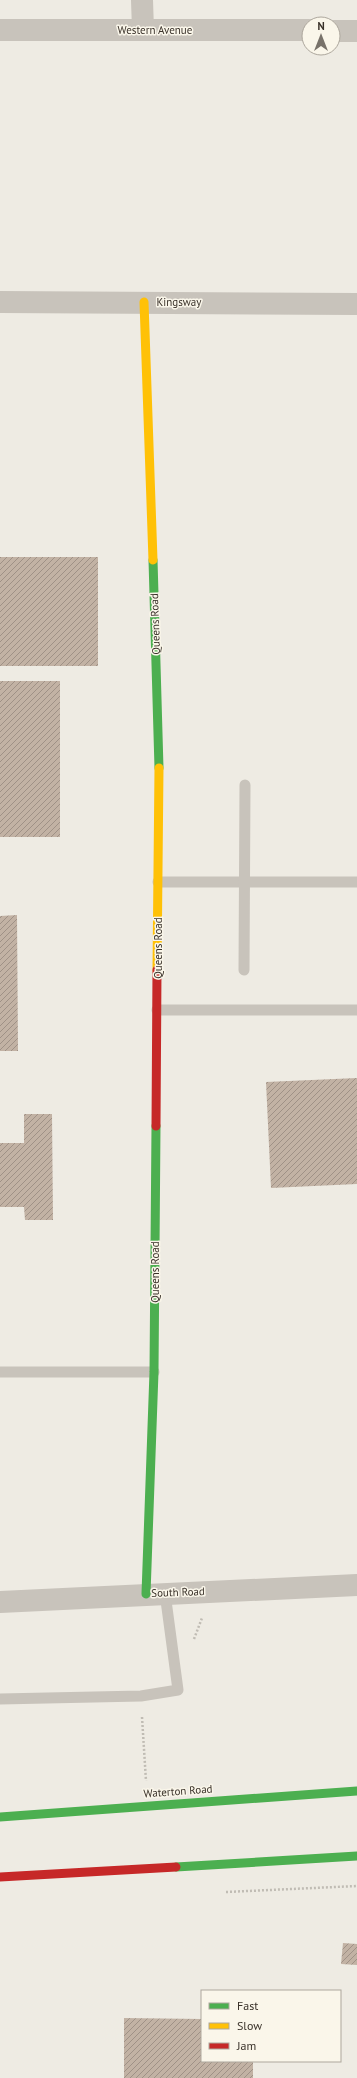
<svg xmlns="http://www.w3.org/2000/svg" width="357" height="2078" font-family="'PT Sans',sans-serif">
<defs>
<pattern id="building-hatch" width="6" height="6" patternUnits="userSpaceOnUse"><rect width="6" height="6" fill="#c2b2a4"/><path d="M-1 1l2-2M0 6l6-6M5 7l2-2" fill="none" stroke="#9f9186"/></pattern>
</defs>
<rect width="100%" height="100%" fill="#eeebe3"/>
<g fill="url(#building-hatch)">
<rect x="0" y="557" width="98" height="109"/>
<rect x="0" y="681" width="60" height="156"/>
<polygon points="17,915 18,1051 0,1051 0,916"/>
<polygon points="357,1078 357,1184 271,1188 266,1082"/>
<polygon points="24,1114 52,1114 53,1220 25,1220 24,1207 0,1207 0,1143 24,1143"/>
<polygon points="343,1943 357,1944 357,1965 341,1964"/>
<polygon points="124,2018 202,2019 202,2061 253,2061 253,2078 124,2078"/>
</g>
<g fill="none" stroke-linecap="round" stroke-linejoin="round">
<g stroke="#c0bcb4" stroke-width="2.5" stroke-dasharray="2 2" stroke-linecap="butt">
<polyline points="194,1639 202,1618"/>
<polyline points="142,1717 146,1781"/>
<polyline points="226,1892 357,1886"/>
</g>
<g stroke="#c8c3bb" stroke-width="11">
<polyline points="158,882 357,882"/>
<polyline points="244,970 245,785"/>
<polyline points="157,1010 357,1010"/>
<polyline points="0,1372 154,1372"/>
<polyline points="0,1699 141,1696 178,1690 165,1593"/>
</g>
<g stroke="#c8c3bb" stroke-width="22">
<polyline points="142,0 143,30"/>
<polyline points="0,30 309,30"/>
<polyline points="333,31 357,31"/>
<polyline points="0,302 357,304"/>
<polyline points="0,1602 357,1585"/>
</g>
<g stroke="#4caf50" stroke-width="9">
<polyline points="153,560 159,768"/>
<polyline points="146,1594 154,1372 156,1126"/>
<polyline points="0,1817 357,1791"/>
<polyline points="176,1867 357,1856"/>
</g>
<g stroke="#ffc107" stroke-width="9">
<polyline points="144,302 153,560"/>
<polyline points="157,970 159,768"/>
</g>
<g stroke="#c62828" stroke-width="9">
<polyline points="156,1126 157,970"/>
<polyline points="0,1877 176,1867"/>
</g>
</g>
<g text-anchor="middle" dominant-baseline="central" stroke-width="3" stroke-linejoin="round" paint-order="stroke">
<g font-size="11" fill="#393129" stroke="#faf6ea">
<text x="155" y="30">Western Avenue</text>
<text x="179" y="302">Kingsway</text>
<text transform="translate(155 624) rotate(-92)">Queens Road</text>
<text transform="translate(158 948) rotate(-90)">Queens Road</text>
<text transform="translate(155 1272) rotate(-90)">Queens Road</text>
<text transform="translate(178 1592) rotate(-2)">South Road</text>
<text transform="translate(178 1791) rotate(-4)">Waterton Road</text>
</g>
</g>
<rect x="201" y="1990" width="140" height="72" fill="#faf6ea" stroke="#ada79d"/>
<rect x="209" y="2003" width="20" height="6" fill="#4caf50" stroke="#ada79d"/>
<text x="237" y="2010" font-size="12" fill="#393129">Fast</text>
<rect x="209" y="2023" width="20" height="6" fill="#ffc107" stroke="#ada79d"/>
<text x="237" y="2030" font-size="12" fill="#393129">Slow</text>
<rect x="209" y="2043" width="20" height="6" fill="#c62828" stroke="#ada79d"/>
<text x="237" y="2050" font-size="12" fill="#393129">Jam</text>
<g transform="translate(321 36)"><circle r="19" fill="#faf6ea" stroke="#ada79d"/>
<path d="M0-3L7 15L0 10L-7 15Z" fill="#78726a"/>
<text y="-6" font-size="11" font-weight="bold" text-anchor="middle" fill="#393129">N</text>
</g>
</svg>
